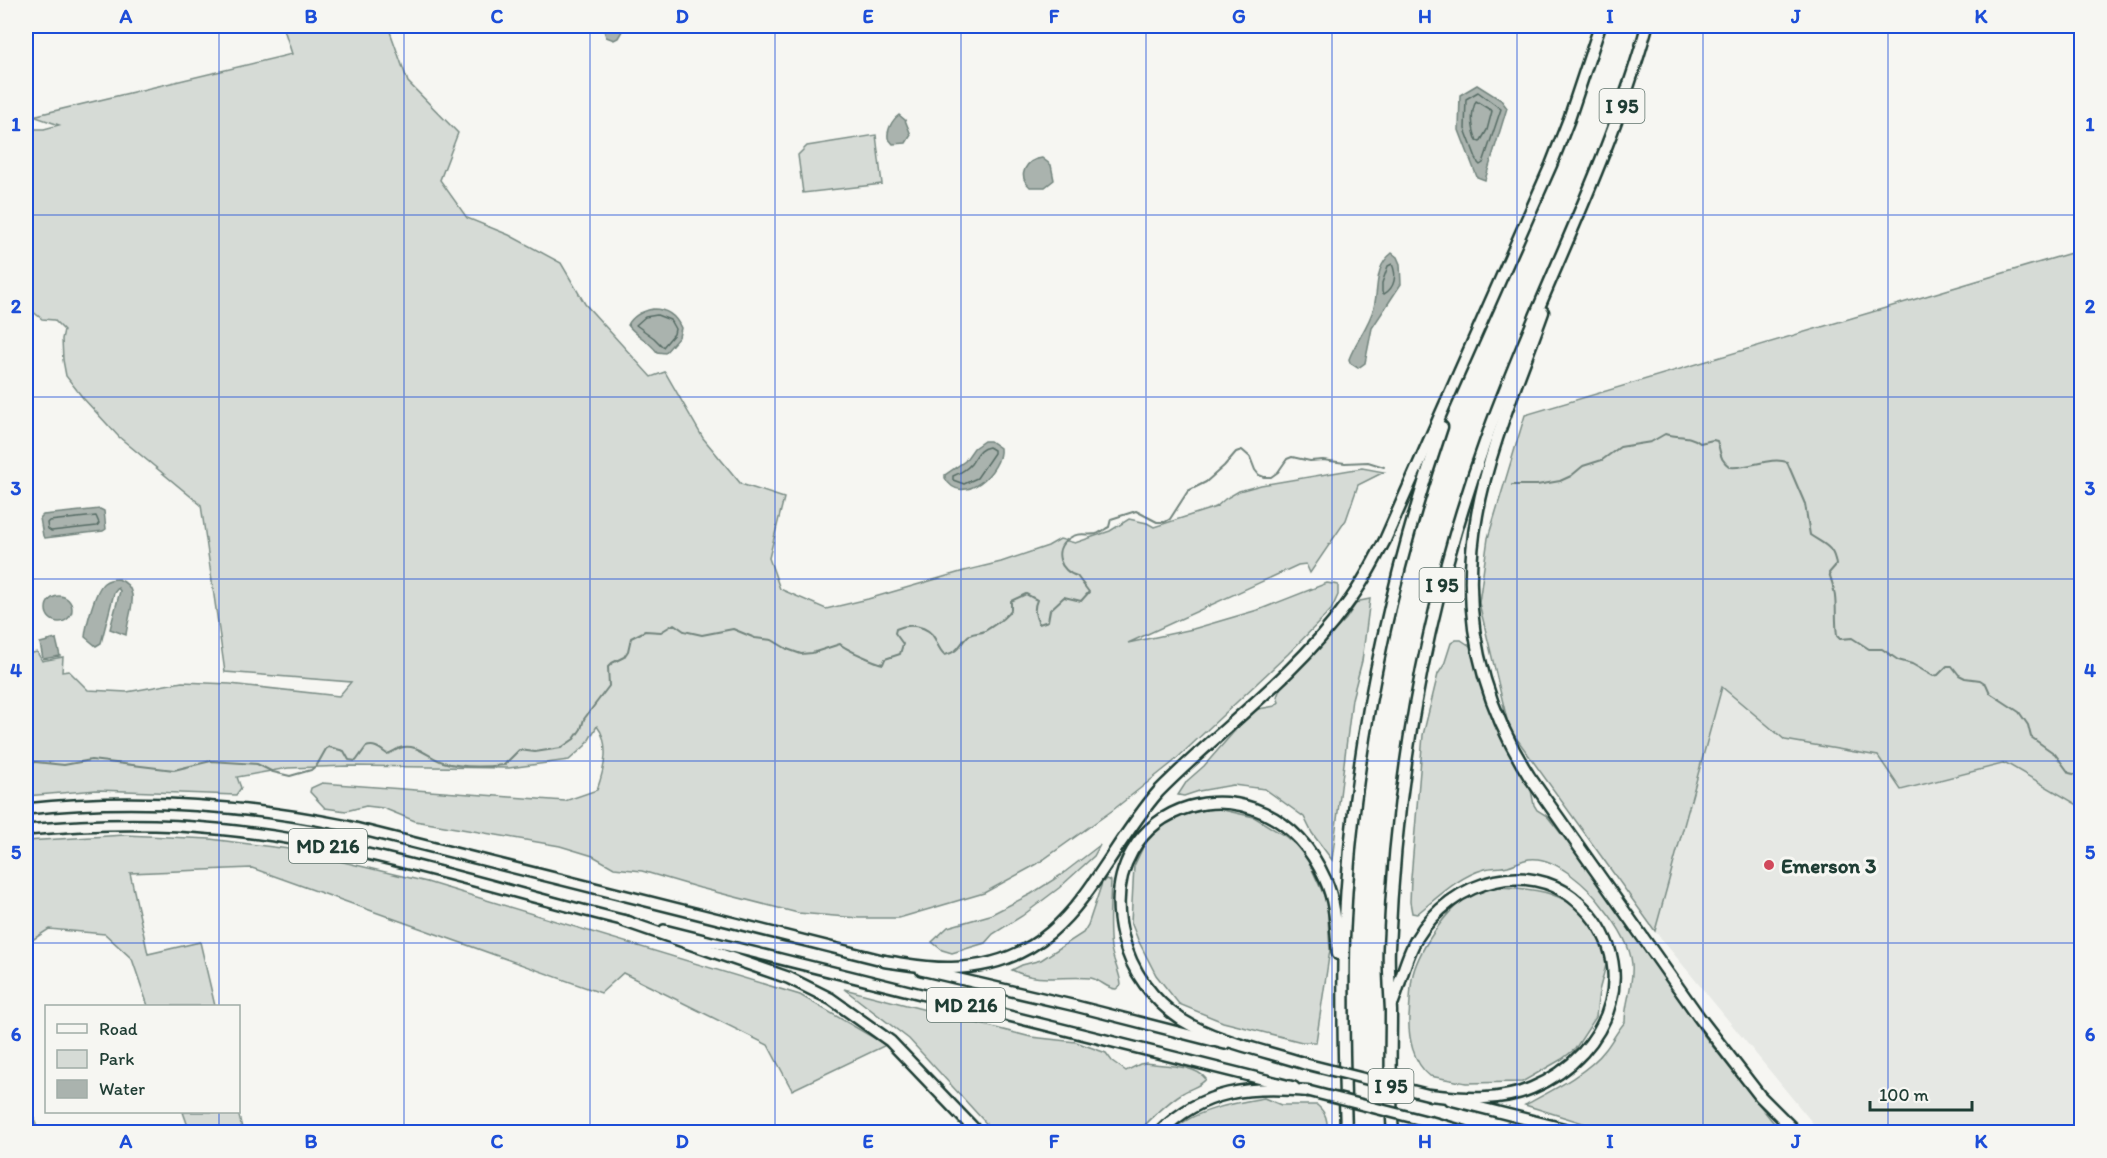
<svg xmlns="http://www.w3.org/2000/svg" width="2107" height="1158" font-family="Itim,sans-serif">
<rect width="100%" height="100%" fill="#f6f6f2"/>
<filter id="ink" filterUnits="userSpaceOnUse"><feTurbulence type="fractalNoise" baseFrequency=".0167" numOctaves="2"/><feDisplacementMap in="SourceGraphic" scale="12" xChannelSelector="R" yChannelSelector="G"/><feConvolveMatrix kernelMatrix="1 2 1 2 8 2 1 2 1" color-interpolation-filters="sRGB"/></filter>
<g filter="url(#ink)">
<polygon fill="#e6e8e4" points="1722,686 1785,740 1878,756 1901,790 2006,763 2081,807 2081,1132 1820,1132 1655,931"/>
<g fill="#d6dbd6" stroke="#7a8c85" stroke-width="1.5">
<path d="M283,26h105l20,56 50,51 -18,47 27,38 42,17 52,28 24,41 66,73 14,-5 38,66 38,46 43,14 -15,60 11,31 46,20 42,-10 96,-28 37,-9 47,-16 12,-7 15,4 35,-12 19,-12 18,4 7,4 62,-20 9,-8 14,-8 22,-6 101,-17 22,4 -26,13 -12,35 -36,53 -4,-9 -8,1 -170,78 65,-14 68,-20 66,-26 11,2v10l-7,15 -43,44 -116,109 -59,47 -76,54 -53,29 -85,25h-40l-61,-5 -98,-25 -58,-17 -28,-3 -21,-12 -33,-10 -145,-25 -32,-13 -17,-2 -20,5 -21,-3 -15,-16 1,-4 11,-5 243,18 32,-11c7,-20 14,-46 0,-64l-11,19 -17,15 -60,8 -160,-2 -61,2 -51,9 4,11 -5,7 -139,-5 -71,6v-149l1,7 10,-2 5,9 21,-4 -1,15 7,-1 19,19 39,2 55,-10 48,2 109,12 12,-14 -126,-10 -24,-167 -82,-68 -36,-39 -17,-22 -3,-16 -1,-21 2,-9 -10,-10 -12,-1 -16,-13v-177h18l15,-4 -26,-9 259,-62z"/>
<polygon points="876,135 882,184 803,193 798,155 807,146"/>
<polygon points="2081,250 2081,807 2006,763 1901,790 1878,756 1785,740 1722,687 1655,931 1509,728 1479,603 1488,538 1525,415"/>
<polygon points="1370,599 1362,661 1352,699 1332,860 1312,833 1304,817 1265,789 1233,785 1199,791 1184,796 1178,795 1187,781 1204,766 1253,710 1275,706 1279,702 1277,697 1281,686 1346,619 1355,605 1360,601"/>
<path d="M1456,640h5l9,6 8,18 30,85 23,41 3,15 3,5 10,6 36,45 119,172 79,99h-156l-39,-8 -61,-19c26,-14 63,-32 81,-56 7,-9 11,-18 19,-27 0,-20 9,-39 7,-58 -2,-21 -16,-41 -29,-57 -13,-18 -48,-52 -74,-48 -7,1 -14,5 -21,7 -8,2 -16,1 -23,3 -26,7 -47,28 -68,45l-5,-1 -2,-11 1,-24 12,-143 15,-61 6,-9 7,-22z"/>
<polygon points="1214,808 1254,817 1285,836 1304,852 1327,902 1330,950 1316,1042 1302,1042 1223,1022 1179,1004 1156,975 1138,940 1131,922 1134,866 1146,841 1169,818"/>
<polygon points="125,835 210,839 289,849 427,882 800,995 886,1045 792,1090 768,1045 623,973 601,993 252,868 130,873 148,954 200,942 215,1006 148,1006 132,959 105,934 49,929 26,944 26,841"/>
<polygon points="1100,845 1094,856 1059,888 1022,916 993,934 985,943 952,953 942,950 932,942 948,927 990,915 1031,894 1061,875"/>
<path d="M1106,879l5,2c-1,22 -3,46 0,67 2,13 9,24 10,37l-5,4c-9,0 -15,-9 -25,-11 -30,-3 -50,6 -79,-8l10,-5 19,-5 42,-27 5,-8 14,-42z"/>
<path d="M1495,887c64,2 87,11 113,71l-9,33 -3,26 -21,32 -13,10 -40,23 -56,1 -36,-7c-17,-13 -22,-39 -21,-59 1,-12 1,-26 3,-38 4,-25 34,-70 57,-83 8,-4 18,-6 26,-9z"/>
<path d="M844,989l187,48 45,5 30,11 6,8 14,10 14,-7 6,-1c18,3 48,1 60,16 -6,8 -16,9 -25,15 -16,10 -30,25 -43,38h-144l-85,-93z"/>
<polygon points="26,1089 38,1132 26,1132"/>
<path d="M1264,1098l17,7h36c9,8 11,15 10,27h-156c22,-22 63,-29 93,-34z"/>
<polygon points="238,1112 243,1132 190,1132 183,1112"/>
</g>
<g fill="#aab3ae" stroke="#72847d" stroke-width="1.5">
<polygon points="603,26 625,26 618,38 614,40 606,37"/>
<polygon points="1477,85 1501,100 1507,108 1485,180 1477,177 1459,130 1460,95"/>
<path d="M899,115l6,5 6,15 -5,8 -13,1 -5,-6c-1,-8 4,-18 11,-23z"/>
<path d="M1042,158l9,7 3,15 -9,7h-15c-13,-11 -5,-27 12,-29z"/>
<path d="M1392,253l5,4 3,7 1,20 -29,44 -7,35 -7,5 -8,-5 -1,-4c7,-18 20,-33 25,-52 5,-20 0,-40 18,-54z"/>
<path d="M653,309c13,0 23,7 28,19l-2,9 -14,16 -8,-1c-10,-13 -21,-16 -29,-27 5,-10 15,-14 25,-16z"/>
<path d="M984,441h6l10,7c3,22 -38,61 -55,30v-3l20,-14 9,-13z"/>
<polygon points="100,509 104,511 106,529 103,531 45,538 43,536 40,518 43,515"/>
<path d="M118,579c25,9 10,35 8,56l-16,-6 10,-38 -2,-3 -4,5 -13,50 -5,3 -11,-9c1,-11 10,-47 19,-54 4,-3 9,-4 14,-4z"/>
<circle cx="59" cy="609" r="13"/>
<polygon points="56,639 60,656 43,659 40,643"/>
</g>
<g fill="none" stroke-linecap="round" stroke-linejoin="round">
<g stroke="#576c65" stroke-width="1.5">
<polygon points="1478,92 1501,109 1483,163 1480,165 1478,163 1465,129 1466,99"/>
<path d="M1476,101l16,10 -5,19 -7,12 -3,-1c-5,-13 -7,-27 -1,-40z"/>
<path d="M1392,264c5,11 3,24 -8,30l-2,-2v-9l6,-17z"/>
<polygon points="657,315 670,320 675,329 674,334 663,347 654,338 636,325 645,317"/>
<path d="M989,447l5,3v3l-17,25 -13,6 -11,-4v-4c7,-3 13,-6 18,-12 6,-8 7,-15 18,-17z"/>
<polygon points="96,516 99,523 97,526 51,531 48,529 47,523 49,521"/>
</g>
<g stroke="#72847d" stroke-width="2">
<path d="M1512,485h25l23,-4 11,-5 12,-10 19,-6 18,-13 31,-5 14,-8c13,4 24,0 35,9l13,-3 4,1c5,13 1,17 13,26 19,2 40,-11 57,-5l18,42 5,31c13,9 24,11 26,30l-7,8c10,27 5,37 8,63l3,3 12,-1 17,11h13l16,11 14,4 21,12 5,-1 9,-9h5l7,9 6,3 15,2 6,4 4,9 29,19 9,13 3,12 24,17 14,19 13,3"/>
<path d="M26,761l38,4 27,-5 83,10 37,-9 46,3 16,8 17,4 21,-6 6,-5 9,-16 3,-2 15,4 5,9 7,1 10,-14c9,-3 14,2 21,7 5,-1 8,-4 13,-6 16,-6 29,10 43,14 18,6 42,5 61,3l15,-15 16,2 26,-4 13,-9 7,-10 3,-10 25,-33 -1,-19 4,-4 12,-6 4,-6 3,-13 14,-7 16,1 13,-8 10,7 18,4 31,-6 22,9 17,2 15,9 14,5 11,-1 28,-9c5,5 37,19 43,20l2,-5 15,-5 3,-10 -8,-11 1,-4c13,-6 32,-4 39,10 3,6 4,11 10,16 14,-3 14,-10 22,-18 4,-5 12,-3 18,-6 9,-6 20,-12 26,-21v-9l15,-7 11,6c-4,9 -2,16 2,24l9,-3 2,-11 14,-13 17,4 8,-9 -12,-16c-17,-4 -25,-26 -9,-37 11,-8 18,-3 28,-5 4,-1 9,-5 13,-7l2,-8 25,-8 21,11h8l5,-3 18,-28 18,-9 18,-16 12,-14 6,-2 8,7 5,13 4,5 5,2h7l7,-5 9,-13 5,-2 18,4 13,-1 22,3 23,-1 16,5"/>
</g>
<defs>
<g id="primary">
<path d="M26,809c106,-12 211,-5 317,16l547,137"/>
<path d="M26,830c63,-6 127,-8 191,-1 140,13 277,60 413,93"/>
<polyline points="664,930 1294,1087"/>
<polyline points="921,970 1076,1006 1225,1044"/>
<polyline points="1450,1100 1578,1132"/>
</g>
<g id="highway">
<path d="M1543,312c-23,65 -54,135 -66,203 -17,93 2,181 52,261l170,241 61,79 36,36"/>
<polyline points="624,921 789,978 831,999 890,1041 977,1132"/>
<path d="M884,961c22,3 45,8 68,7 119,-3 141,-101 206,-176 61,-62 135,-114 187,-185 16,-21 28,-44 40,-67l166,-375 18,-46 31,-93"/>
<path d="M1393,1002c8,-21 12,-44 24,-64 17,-28 45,-50 78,-57 26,-6 56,-1 77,16 75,60 41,157 -40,191 -32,14 -68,11 -102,7"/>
<path d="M1306,1064c-39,-13 -89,-22 -124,-44 -29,-19 -51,-49 -59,-83 -34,-138 144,-190 202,-58 11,23 11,50 13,75"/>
<polyline points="1430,1122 1465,1132"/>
<path d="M1160,1132c43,-43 90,-46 148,-41"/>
<path d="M1346,1132c-2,-64 -4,-129 -2,-194 7,-174 42,-347 98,-511"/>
<path d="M1393,1132c-4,-40 -2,-80 -2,-121 -1,-21 -3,-42 -2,-63 7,-174 39,-350 99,-514 50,-138 120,-267 159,-408"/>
</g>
</defs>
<use href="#primary" stroke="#1f3d34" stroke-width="14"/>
<use href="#highway" stroke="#1f3d34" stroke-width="15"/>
<use href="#primary" stroke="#f6f6f2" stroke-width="9"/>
<use href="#highway" stroke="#f6f6f2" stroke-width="10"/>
<defs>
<g id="primary-bridge">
<polyline points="1306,1064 1430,1095"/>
<polyline points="1308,1091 1430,1122"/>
</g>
</defs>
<use href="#primary-bridge" stroke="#1f3d34" stroke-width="14" stroke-linecap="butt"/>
<use href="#primary-bridge" stroke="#f6f6f2" stroke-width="9"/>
</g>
</g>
<path fill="none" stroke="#1d4ed8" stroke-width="1.5" stroke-opacity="0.55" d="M219,26v980M404,26v1106M590,26v1106M775,26v1106M961,26v1106M1146,26v1106M1332,26v1106M1517,26v1106M1703,26v1106M1888,26v1106M26,215h2056M26,397h2056M26,579h2056M26,761h2056M26,943h2056M219,1112v20"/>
<circle fill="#d1495b" stroke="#f6f6f2" stroke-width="2" cx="1769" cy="865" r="6"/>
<g text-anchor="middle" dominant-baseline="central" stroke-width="6" stroke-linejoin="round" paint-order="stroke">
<g fill="#f6f6f2" stroke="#60746d" stroke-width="1.5">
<rect x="1599.5" y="89" width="45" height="34" rx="4.5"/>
<rect x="1419.5" y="568" width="45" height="34" rx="4.5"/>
<rect x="289" y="829" width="78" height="34" rx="4.5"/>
<rect x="927" y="988" width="78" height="34" rx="4.5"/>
<rect x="1368.5" y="1069" width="45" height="34" rx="4.5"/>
</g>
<g font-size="20" font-weight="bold" fill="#1f3d34">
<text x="1622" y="106">I 95</text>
<text x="1442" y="585">I 95</text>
<text x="328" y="846">MD 216</text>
<text x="966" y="1005">MD 216</text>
<text x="1391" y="1086">I 95</text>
</g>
<g font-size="21" font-weight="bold" fill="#1f3d34" stroke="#f6f6f2" text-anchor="start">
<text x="1781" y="865">Emerson 3</text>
</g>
</g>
<rect width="2107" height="1158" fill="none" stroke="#f6f6f2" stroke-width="66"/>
<rect x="45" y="1005" width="195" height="108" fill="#f6f6f2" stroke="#a0aca6" stroke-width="1.5"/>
<rect x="57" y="1024" width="30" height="9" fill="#f6f6f2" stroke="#a0aca6" stroke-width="1.5"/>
<text x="99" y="1035" font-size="18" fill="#1f3d34">Road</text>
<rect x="57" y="1050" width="30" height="18" fill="#d6dbd6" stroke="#a0aca6" stroke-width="1.5"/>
<text x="99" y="1065" font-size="18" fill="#1f3d34">Park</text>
<rect x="57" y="1080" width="30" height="18" fill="#aab3ae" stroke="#a0aca6" stroke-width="1.5"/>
<text x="99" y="1095" font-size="18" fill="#1f3d34">Water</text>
<path d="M1870 1101v9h102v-9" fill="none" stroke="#1f3d34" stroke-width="3"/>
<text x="1879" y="1101" font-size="18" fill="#1f3d34" stroke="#f6f6f2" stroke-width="4.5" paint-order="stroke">100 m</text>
<rect x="33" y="33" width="2041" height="1092" fill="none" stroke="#1d4ed8" stroke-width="2"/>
<g font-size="20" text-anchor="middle" font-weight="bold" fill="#1d4ed8">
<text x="126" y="23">A</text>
<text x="311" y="23">B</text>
<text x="497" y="23">C</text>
<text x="682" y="23">D</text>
<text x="868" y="23">E</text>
<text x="1054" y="23">F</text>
<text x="1239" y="23">G</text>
<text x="1425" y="23">H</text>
<text x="1610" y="23">I</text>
<text x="1796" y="23">J</text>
<text x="1981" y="23">K</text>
<text x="16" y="131">1</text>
<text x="2090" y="131">1</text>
<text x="16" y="313">2</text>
<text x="2090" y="313">2</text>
<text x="16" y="495">3</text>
<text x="2090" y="495">3</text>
<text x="16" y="677">4</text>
<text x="2090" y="677">4</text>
<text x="16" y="859">5</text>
<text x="2090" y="859">5</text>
<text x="16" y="1041">6</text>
<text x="2090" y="1041">6</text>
<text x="126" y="1148">A</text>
<text x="311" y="1148">B</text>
<text x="497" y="1148">C</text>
<text x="682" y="1148">D</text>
<text x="868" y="1148">E</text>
<text x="1054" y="1148">F</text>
<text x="1239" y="1148">G</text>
<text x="1425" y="1148">H</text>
<text x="1610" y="1148">I</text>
<text x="1796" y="1148">J</text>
<text x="1981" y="1148">K</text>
</g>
</svg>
